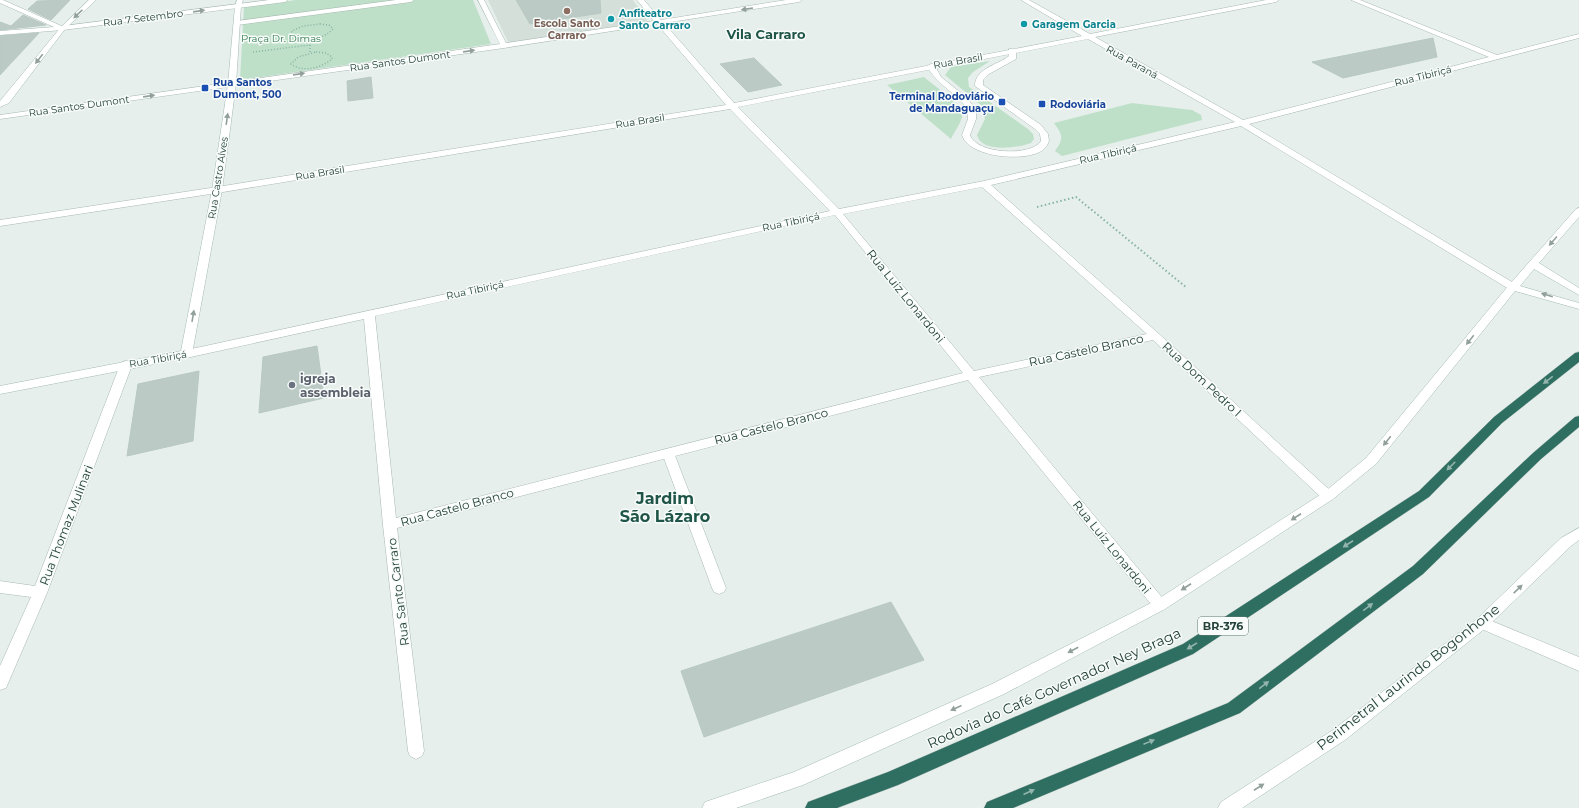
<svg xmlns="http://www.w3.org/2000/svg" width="1579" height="808" font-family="Montserrat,sans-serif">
<rect width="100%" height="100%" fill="#e6efeb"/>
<polygon fill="#d4dfda" points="488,0 633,0 649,23 509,44"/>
<g fill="#bfe0c8">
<polygon points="296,0 473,0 491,44 240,80 244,7"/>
<path d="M990,61l-17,11 -5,6 1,9 59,42 5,5 1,5 -3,4c-13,5 -50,10 -54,-8l8,-16 -4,-14 -36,-30 6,-8z"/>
<path d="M924,77c9,8 40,28 38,40 -2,8 -8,15 -11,22l-64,-54z"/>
<path d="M1132,103l60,7 9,5 1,5 -140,36 -7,-5c9,-12 8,-16 -1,-28z"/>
</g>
<g fill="#bbcac4" stroke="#b8c9c2">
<polygon points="70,0 51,20 28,9 37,1"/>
<polygon points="516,0 600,0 601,13 530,24"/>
<polygon points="23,15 46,25 0,30 0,22 11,26"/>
<polygon points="39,33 0,75 0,36"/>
<polygon points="1433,38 1437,57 1343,78 1312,62"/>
<polygon points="754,58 782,85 748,92 720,64"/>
<polygon points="371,77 373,98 348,101 347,81"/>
<polygon points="317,346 324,398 259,413 263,357"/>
<polygon points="199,371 193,441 127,456 138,384"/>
<polygon points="891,602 924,660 704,737 681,671"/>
</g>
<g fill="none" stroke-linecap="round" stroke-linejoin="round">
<defs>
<g id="service">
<path d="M1009,49h3l4,2v8l-27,15 -6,6v5l58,40 7,9 1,7c-1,3 -3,6 -5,8 -15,14 -76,9 -82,-14l6,-16v-9c-11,-18 -30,-23 -41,-44l4,-2h3l7,13 26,21 9,12v9l-6,16c6,19 61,22 71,6l-1,-7 -5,-5 -60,-43c0,-18 23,-21 34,-30z"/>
<polygon points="668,449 672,450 674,453 726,588 724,592 719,594 714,592 712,588 662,453 664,450"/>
</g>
<polygon id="pedestrian" points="396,0 414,0 411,2 237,25 234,23 237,21"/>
<g id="minor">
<polygon points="0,0 3,0 66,28 63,30 0,35 0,31 54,27 0,3"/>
<path d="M478,0h6l22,43 148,-22 -17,-21h7l17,20 125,-20h16l-3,2 -135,21 70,80 348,-67 -61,-36h8l61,34 176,-34h13l-3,2 -181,35 148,83 246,-63 -138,-57h9l137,55 82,-21v4l-330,86 268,161 1,2 -1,2h-8l-268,-163 -250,59 168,149 174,159 2,3 -2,3 -5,2 -5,-2 -170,-159 -174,37 186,224 2,4 -2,4 -5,2 -5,-2 -187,-229 -571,148 27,223 -2,5 -6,3 -6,-3 -2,-5 -25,-226 -19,-206 -178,39 -4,-1 -2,-3 2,-3 648,-140 -100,-102 -513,84 -217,33v-6l217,-33 509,-82 -69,-81 -153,24 -504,71v-4l500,-71zM1088,39l147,83 -251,59 -145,28 -101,-102zM982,187l165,147 -173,37 -131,-157zM835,215l128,158 -567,145 -21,-202z"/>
<polygon points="126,361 130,362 132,365 47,593 6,688 0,690 0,666 31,597 0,593 0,581 35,586 120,365 122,362"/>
<polygon points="1482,617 1579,657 1579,671 1477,627 1475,623 1477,619"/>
</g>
<polygon id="tertiary" points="269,0 288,0 285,2 63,30 60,28 63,26"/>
<g id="secondary">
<polygon points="89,0 96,0 65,29 9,103 0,107 0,101 61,27"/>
<polygon points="237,0 243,0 241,6 236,84 222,190 192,354 190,357 186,358 0,394 0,386 181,351 212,190 228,84 235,6"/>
<polygon points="1579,208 1579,217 1539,263 1579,288 1579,295 1534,269 1520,286 1579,303 1579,309 1515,291 1376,464 1333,499 1165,609 1004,694 803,785 736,808 702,808 705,802 794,772 992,684 1155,601 1323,493 1366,458 1509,285 1576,209"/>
<polygon points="1579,528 1579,540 1571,546 1487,627 1345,740 1242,808 1218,808 1221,802 1333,730 1477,619 1561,538"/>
</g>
<g id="motorway">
<polygon points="1579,352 1579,362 1502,423 1429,497 1193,654 898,785 837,808 805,808 808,802 888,772 1183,644 1419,491 1494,417 1575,353"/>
<polygon points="1579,416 1579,427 1541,459 1423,574 1240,713 1013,808 984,808 987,802 1228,703 1413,566 1533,453 1575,417"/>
</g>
</defs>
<use href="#service" stroke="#a8b8b2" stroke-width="1"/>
<use href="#pedestrian" stroke="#a8b8b2" stroke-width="1"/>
<use href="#minor" stroke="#a8b8b2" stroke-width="1"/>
<use href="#tertiary" stroke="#a8b8b2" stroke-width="1"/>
<use href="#secondary" stroke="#a4bbb3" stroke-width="1"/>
<use href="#motorway" stroke="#c2cac8" stroke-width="1"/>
<g stroke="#86b3a5" stroke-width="1.5" stroke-dasharray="1 2" stroke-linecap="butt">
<path d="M320,24l9,1 4,4c-11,11 -28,14 -42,6l1,-4 11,-5z"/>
<polyline points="310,39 310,53"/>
<polyline points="253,52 310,45"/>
<path d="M316,52l10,1 6,4v2c-11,9 -28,14 -41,5l7,-7z"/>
</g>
<polyline stroke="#86b3a5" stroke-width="2" stroke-dasharray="1.5 2.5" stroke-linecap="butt" points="1037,207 1076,197 1187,288"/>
<use href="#service" fill="#fff" fill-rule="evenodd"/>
<use href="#pedestrian" fill="#fff" fill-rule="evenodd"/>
<use href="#minor" fill="#fff" fill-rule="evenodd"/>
<use href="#tertiary" fill="#fff" fill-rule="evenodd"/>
<use href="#secondary" fill="#fff" fill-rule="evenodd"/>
<use href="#motorway" fill="#2f6f62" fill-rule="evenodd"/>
</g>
<defs><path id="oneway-solid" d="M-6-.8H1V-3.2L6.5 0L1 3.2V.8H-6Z"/></defs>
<g fill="#92a09c">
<use href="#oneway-solid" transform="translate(747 9) rotate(171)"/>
<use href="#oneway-solid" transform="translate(199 11) rotate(-8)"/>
<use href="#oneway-solid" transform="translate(78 14) rotate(137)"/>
<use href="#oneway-solid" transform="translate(469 51) rotate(-8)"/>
<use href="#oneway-solid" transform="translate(39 59) rotate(128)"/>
<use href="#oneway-solid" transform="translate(299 74) rotate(-8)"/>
<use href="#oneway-solid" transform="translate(149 96) rotate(-8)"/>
<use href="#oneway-solid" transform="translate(227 119) rotate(-82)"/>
<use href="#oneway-solid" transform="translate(1553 241) rotate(131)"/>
<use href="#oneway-solid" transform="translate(1547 295) rotate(-164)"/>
<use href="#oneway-solid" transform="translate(193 316) rotate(-80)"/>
<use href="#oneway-solid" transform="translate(1470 340) rotate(129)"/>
<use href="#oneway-solid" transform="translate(1387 441) rotate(129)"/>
<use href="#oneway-solid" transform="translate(1296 517) rotate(147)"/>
<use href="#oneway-solid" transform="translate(1186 587) rotate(147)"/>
<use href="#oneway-solid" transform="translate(1518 589) rotate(-44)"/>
<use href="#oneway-solid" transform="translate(1073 650) rotate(152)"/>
<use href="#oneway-solid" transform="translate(956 708) rotate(156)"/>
<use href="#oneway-solid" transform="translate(1259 787) rotate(-33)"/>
</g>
<g fill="#93b5ae">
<use href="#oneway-solid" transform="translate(1548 380) rotate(142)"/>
<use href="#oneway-solid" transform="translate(1451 466) rotate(135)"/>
<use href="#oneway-solid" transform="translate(1348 544) rotate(147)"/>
<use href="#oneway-solid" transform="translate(1368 607) rotate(-37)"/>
<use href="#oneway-solid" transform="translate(1192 646) rotate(148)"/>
<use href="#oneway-solid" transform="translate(1264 685) rotate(-37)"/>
<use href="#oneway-solid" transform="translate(1149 742) rotate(-22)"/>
<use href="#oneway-solid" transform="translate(1029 792) rotate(-24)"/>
</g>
<circle fill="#8d6e63" stroke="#f7fbf9" stroke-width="1.5" cx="567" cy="11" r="4"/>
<g fill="#0f9aa8" stroke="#f7fbf9" stroke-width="1.5">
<circle cx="611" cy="19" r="4"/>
<circle cx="1024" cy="24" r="4"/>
</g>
<g fill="#1a4fb4" stroke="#f7fbf9" stroke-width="1.5">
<rect x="201" y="84" width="8" height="8" rx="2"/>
<rect x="998" y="98" width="8" height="8" rx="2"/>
<rect x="1038" y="100" width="8" height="8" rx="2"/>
</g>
<circle fill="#6b7280" stroke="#f7fbf9" stroke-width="1.5" cx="292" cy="385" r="4"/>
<g text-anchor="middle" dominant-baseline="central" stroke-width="3" stroke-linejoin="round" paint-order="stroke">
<g font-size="10" font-weight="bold" fill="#0d838f" stroke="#f7fbf9" text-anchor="start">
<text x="619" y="13">Anfiteatro<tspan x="619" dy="12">Santo Carraro</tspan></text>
<text x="1032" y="24">Garagem Garcia</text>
</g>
<g font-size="10" fill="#24423a" stroke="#f7fbf9">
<text transform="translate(143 18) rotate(-7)">Rua 7 Setembro</text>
<text transform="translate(400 61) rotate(-8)">Rua Santos Dumont</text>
<text transform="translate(958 61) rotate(-10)">Rua Brasil</text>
<text transform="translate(1132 62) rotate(29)">Rua Paraná</text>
<text transform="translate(1423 76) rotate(-14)">Rua Tibiriçá</text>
<text transform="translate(79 106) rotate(-8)">Rua Santos Dumont</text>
<text transform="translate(640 121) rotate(-9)">Rua Brasil</text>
<text transform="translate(1108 154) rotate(-13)">Rua Tibiriçá</text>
<text transform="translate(320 173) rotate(-9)">Rua Brasil</text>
<text transform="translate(218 178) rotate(-81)">Rua Castro Alves</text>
<text transform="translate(791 222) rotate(-12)">Rua Tibiriçá</text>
<text transform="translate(475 290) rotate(-12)">Rua Tibiriçá</text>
<text transform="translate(158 359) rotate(-10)">Rua Tibiriçá</text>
</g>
<g font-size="10" font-weight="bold" fill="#785e54" stroke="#f7fbf9">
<text x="567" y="23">Escola Santo<tspan x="567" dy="12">Carraro</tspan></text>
</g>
<g font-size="10" fill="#2d7a4b" stroke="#f7fbf9">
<text x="281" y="38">Praça Dr. Dimas</text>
</g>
<g font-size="10" font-weight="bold" fill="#164399" stroke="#f7fbf9" text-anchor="start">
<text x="213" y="82">Rua Santos<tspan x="213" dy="12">Dumont, 500</tspan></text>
<text x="994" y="96" text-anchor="end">Terminal Rodoviário<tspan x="994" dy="12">de Mandaguaçu</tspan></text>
<text x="1050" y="104">Rodoviária</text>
</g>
<rect fill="#f7fbf9" stroke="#637a73" stroke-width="1" x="1198" y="617" width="50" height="18" rx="3"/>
<g font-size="11" font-weight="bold" fill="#24423a">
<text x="1223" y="626">BR-376</text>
</g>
<g font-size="12" fill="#24423a" stroke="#f7fbf9">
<text transform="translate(906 296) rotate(51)">Rua Luiz Lonardoni</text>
<text transform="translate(1086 350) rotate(-12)">Rua Castelo Branco</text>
<text transform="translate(1202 379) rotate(43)">Rua Dom Pedro I</text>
<text transform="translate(771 426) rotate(-14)">Rua Castelo Branco</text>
<text transform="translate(457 507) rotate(-15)">Rua Castelo Branco</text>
<text transform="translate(66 525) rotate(-69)">Rua Thomaz Mulinari</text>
<text transform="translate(1112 547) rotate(51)">Rua Luiz Lonardoni</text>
<text transform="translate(398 592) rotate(-97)">Rua Santo Carraro</text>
</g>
<g font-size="12" font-weight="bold" fill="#5b616d" stroke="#f7fbf9" text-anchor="start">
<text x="300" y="378">igreja<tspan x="300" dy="14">assembleia</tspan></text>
</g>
<g font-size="13" font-weight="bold" fill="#1f5548" stroke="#f7fbf9">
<text x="766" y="34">Vila Carraro</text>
</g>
<g font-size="14" fill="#24423a" stroke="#f7fbf9">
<text transform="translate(1408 677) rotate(-38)">Perimetral Laurindo Bogonhone</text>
<text transform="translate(1054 688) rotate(-24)">Rodovia do Café Governador Ney Braga</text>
</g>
<g font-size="16" font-weight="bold" fill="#1f5548" stroke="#f7fbf9">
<text x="665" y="498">Jardim<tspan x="665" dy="18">São Lázaro</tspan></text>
</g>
</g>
</svg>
